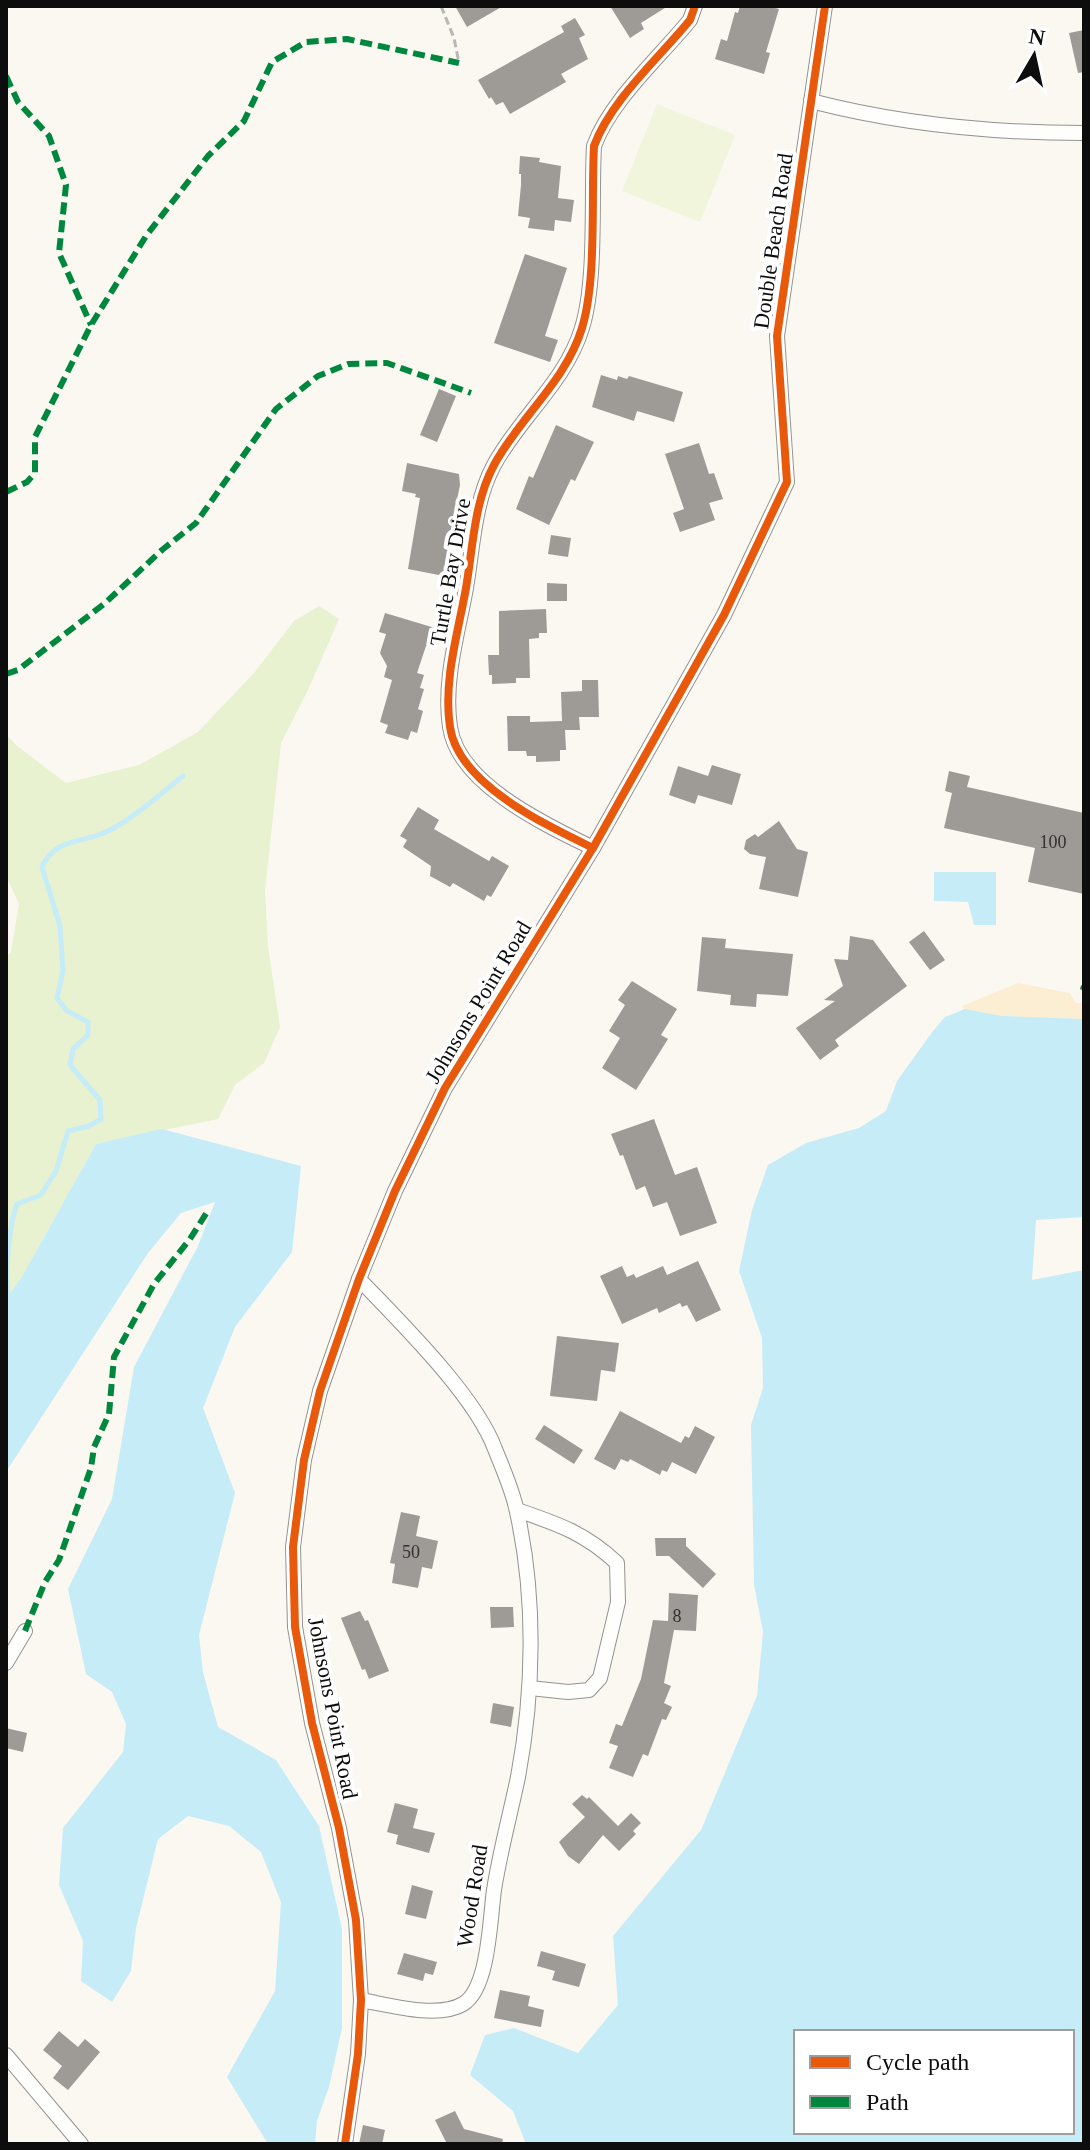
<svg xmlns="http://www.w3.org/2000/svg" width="1090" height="2150" font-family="Georgia,serif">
<rect width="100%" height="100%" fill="#fbf8f2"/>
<polygon fill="#e8f1d0" points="319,606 339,619 308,690 281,743 265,891 268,946 280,1027 264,1063 235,1085 218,1119 96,1144 23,1275 6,1299 6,957 11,952 19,904 6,876 6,734 17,746 66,783 139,765 198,732 254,673 294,621"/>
<polygon fill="#fceed2" points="1018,983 1070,993 1076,1003 1084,1003 1084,1019 1002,1016 965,1009 962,1006"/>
<polygon fill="#f1f5db" points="657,104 735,135 700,222 622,191"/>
<g fill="#c6ecf7" fill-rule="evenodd">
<polygon points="934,872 996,872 996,925 974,925 968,902 934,901"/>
<path d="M965,1009l37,7 82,3v198l-48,3 -4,60 52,-10v874h-558l-13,-33 -43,-36 15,-40 29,-7 64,25 40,-48 -5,-69 88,-106 56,-134 6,-64 -9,-48 -3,-159 12,-37 -1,-50 -23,-67 13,-61 16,-45 38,-22 53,-15 27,-17 11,-30 36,-50 12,-14zM796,2032h276v100h-276z"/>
<polygon points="162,1129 301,1166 292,1252 235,1327 203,1408 235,1493 199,1635 203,1672 218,1727 276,1760 319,1826 342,1929 342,2028 329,2087 317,2121 315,2144 268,2144 227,2077 275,1991 281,1902 261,1852 229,1826 188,1816 158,1839 136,1928 131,1971 112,2002 81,1981 83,1941 59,1885 63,1828 123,1752 126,1724 112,1692 86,1674 68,1589 112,1499 134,1367 198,1246 215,1202 181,1213 148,1253 6,1472 6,1299 23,1275 96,1144"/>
</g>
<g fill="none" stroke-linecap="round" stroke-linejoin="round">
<path stroke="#c6ecf7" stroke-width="5" d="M8,1296c-3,-22 1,-71 9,-92l24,-9 15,-24 12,-40 21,-5 12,-7 -1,-19 -30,-35 3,-16 15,-14v-13l-21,-11 -10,-13 6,-27 -3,-45 -18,-59c13,-29 40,-24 64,-35 24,-11 56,-39 77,-56"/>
</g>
<g fill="#9e9b97">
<polygon points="455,6 503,6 467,27"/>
<polygon points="610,6 668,6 641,23 644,29 630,38"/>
<polygon points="740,6 776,6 775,8 779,9 766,52 770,53 764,74 715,59 721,39 727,41 735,12 738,13"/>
<polygon points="575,18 585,35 579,38 588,59 561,74 566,82 510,114 503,102 496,105 491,97 489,99 478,80 564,32 561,26"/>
<polygon points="1084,30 1084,72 1078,73 1069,33"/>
<polygon points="520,156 540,158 539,162 561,166 558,198 574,200 571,222 555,220 554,231 528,228 530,218 518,216 521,185 521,174 519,174"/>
<polygon points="525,254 567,268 545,336 558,340 550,362 494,343"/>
<polygon points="601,375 617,380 618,376 627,379 629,376 683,392 674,422 637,411 634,421 592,407"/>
<polygon points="439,389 456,396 437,442 420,435"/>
<polygon points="556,425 594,442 575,481 571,479 549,525 516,509 529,476 533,478"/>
<polygon points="699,443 709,474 714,473 723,499 709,503 715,520 680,532 673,513 684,509 665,454"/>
<polygon points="407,463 459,474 460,485 456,505 459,506 444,576 408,569 420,498 415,497 416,494 402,491"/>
<polygon points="551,535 571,538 568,557 548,554"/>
<polygon points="547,583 567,584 567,601 547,601"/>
<polygon points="546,609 547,633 539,633 539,638 529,639 530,678 516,678 516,683 492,684 492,675 489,675 488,655 499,655 499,611"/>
<polygon points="385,613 435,628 430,647 426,646 417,673 424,675 420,688 424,689 418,709 423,711 417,733 411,731 408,740 385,733 388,725 380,722 392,680 384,677 387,666 380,653 386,634 379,632"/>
<polygon points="582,680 598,680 599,717 579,717 580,730 565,730 566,750 560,750 560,761 536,762 536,756 527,756 526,751 508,751 507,716 530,716 530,722 562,721 561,692 582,691"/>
<polygon points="712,765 741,774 732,805 698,795 695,804 669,795 678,766 708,776"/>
<polygon points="949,771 970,776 967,787 1084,813 1084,894 1028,882 1035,848 944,828 952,793 945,791"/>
<polygon points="418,807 439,820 434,829 489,861 492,856 509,866 491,897 487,895 484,901 453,883 450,887 430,876 431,866 403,847 407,840 400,836"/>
<polygon points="779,821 797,849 808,852 798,897 759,889 766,857 750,854 744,849 746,840 755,834 758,837"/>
<polygon points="924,931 945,960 930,970 909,942"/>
<polygon points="850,936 873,940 907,986 835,1040 839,1046 820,1060 796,1028 835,1001 824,1000 843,986 834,959 848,960"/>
<polygon points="702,937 726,939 725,948 793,954 788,996 757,994 756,1007 730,1005 731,995 697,991"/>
<polygon points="632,981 677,1009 661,1035 668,1039 636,1090 602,1068 620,1038 609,1031 625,1005 618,1000"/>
<polygon points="654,1119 675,1175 697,1167 717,1223 680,1236 667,1202 653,1207 645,1186 636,1190 623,1155 620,1156 611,1134"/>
<polygon points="698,1261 721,1310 696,1322 687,1305 682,1307 680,1303 659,1313 657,1308 622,1324 600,1276 622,1266 627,1277 634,1274 636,1278 663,1266 667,1275"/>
<polygon points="557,1336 619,1343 615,1372 601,1370 597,1401 550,1396"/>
<polygon points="620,1411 681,1443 685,1436 689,1438 695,1426 715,1437 696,1474 672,1462 667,1472 662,1470 660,1475 630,1459 628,1462 621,1459 615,1470 594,1459"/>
<polygon points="544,1425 583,1450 574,1464 535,1439"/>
<polygon points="401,1512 420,1516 416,1536 438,1541 432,1569 422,1567 418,1588 392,1583 395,1564 390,1563"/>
<polygon points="655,1538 686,1538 686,1546 716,1574 703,1588 669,1556 656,1556"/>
<polygon points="669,1593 698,1595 696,1631 674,1630 664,1683 671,1686 664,1703 672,1707 666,1720 662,1719 648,1756 643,1754 633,1777 609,1768 618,1746 609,1743 616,1724 622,1726 641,1679 653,1620 668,1621"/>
<polygon points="490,1607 513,1607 514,1627 491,1628"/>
<polygon points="360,1611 365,1621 368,1620 389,1671 369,1679 365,1669 362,1670 341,1618"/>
<polygon points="493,1703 514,1707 511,1727 490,1723"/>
<polygon points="6,1728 27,1733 23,1752 6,1748"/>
<polygon points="582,1795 587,1799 589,1797 618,1826 631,1813 641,1823 633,1831 636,1834 619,1851 603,1835 579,1864 568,1856 559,1842 585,1817 572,1804"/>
<polygon points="395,1803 418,1809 413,1828 435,1833 429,1853 396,1844 398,1835 387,1832"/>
<polygon points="412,1885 433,1891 426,1919 405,1914"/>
<polygon points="541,1951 586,1964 579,1987 552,1980 555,1971 537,1966"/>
<polygon points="404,1953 437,1962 433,1975 425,1973 423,1981 397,1974"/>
<polygon points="500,1990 530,1996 528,2006 544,2010 541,2027 494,2018"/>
<polygon points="59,2031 78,2047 85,2039 100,2052 68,2090 53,2078 62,2066 43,2050"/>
<polygon points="455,2111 464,2129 503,2139 502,2144 447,2144 435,2120"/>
<polygon points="363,2125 385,2130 382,2144 359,2144"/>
</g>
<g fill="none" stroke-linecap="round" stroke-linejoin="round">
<defs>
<g id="street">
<path d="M811,101c88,23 182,32 273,32"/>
<path d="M593,848c-47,-23 -135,-64 -143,-121 -7,-46 8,-94 16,-139 7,-41 8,-86 28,-123 26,-48 72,-84 88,-137 15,-49 9,-129 12,-182 17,-46 65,-88 96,-126l5,-14"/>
<path d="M359,1279c41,43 116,116 136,170 8,20 18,42 22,63 19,86 17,179 1,265 -8,38 -18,75 -24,113 -4,28 -5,99 -31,114 -25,15 -74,1 -102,-4"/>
<path d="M517,1510c41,14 68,23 100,53l1,39 -18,76 -11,12 -21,2 -38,-4"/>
<polyline points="6,1663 25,1631"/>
<polyline points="6,2055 81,2144"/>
<polyline points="345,2144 358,2054 361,2000 356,1920 339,1828 312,1723 295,1627 293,1547 304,1460 320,1391 359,1279 395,1191 445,1088 593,848 724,615 787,482 777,336 825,6"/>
</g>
</defs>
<use href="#street" stroke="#949390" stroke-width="16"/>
<polyline stroke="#b8b7b6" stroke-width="3" stroke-dasharray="8 4" stroke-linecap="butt" points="441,6 454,38 459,63"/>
<use href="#street" stroke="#fefefd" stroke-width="14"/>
<g stroke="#00873e" stroke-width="6" stroke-dasharray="12 6" stroke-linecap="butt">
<polyline points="6,76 18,102 49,136 66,185 59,253 91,325"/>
<polyline points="6,492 27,482 35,473 35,437 91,325 146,236 208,156 244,121 272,62 306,42 347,39 459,63"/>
<polyline points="6,674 18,670 104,604 162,550 196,523 276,409 318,376 348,364 387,363 471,393"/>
<polyline points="1083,990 1084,986"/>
<polyline points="25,1631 45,1582 59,1560 91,1468 94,1447 109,1414 114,1357 154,1284 190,1239 209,1209"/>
</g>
<defs>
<g id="cycleway">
<path d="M593,848c-47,-23 -135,-64 -143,-121 -7,-46 8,-94 16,-139 7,-41 8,-86 28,-123 26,-48 72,-84 88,-137 15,-49 9,-129 12,-182 17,-46 65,-88 96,-126l5,-14"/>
<polyline points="345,2144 358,2054 361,2000 356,1920 339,1828 312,1723 295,1627 293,1547 304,1460 320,1391 359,1279 395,1191 445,1088 593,848 724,615 787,482 777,336 825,6"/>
</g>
</defs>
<use href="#cycleway" stroke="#fff" stroke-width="13"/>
<use href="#cycleway" stroke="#e8590c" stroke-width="8"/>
</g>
<g text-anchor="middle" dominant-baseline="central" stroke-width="8" stroke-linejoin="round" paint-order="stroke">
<g font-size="18" fill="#313030">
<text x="1053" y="842">100</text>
<text x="411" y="1552">50</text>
<text x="677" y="1616">8</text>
</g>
<g font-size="22" fill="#0d0d0d" stroke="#fff">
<text transform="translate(773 241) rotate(-82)">Double Beach Road</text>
<text transform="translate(450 572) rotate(-80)">Turtle Bay Drive</text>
<text transform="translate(478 1002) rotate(-59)">Johnsons Point Road</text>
<text transform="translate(333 1708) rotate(79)">Johnsons Point Road</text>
<text transform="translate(472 1896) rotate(-81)">Wood Road</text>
</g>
</g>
<rect width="1090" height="2150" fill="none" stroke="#0d0d0d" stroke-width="16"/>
<rect x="794" y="2030" width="280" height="104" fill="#ffffff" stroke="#9e9e9e" stroke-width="2"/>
<rect x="810" y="2056" width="40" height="12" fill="#e8590c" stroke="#9e9e9e" stroke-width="2"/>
<text x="866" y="2070" font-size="24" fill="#0d0d0d">Cycle path</text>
<rect x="810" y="2096" width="40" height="12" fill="#00873e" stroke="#9e9e9e" stroke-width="2"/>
<text x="866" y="2110" font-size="24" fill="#0d0d0d">Path</text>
<g transform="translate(1034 56) rotate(9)" stroke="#ffffff" stroke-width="6" paint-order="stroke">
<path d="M0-6L14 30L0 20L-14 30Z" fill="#0d0d0d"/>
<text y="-12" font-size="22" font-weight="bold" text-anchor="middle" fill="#0d0d0d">N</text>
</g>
</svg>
